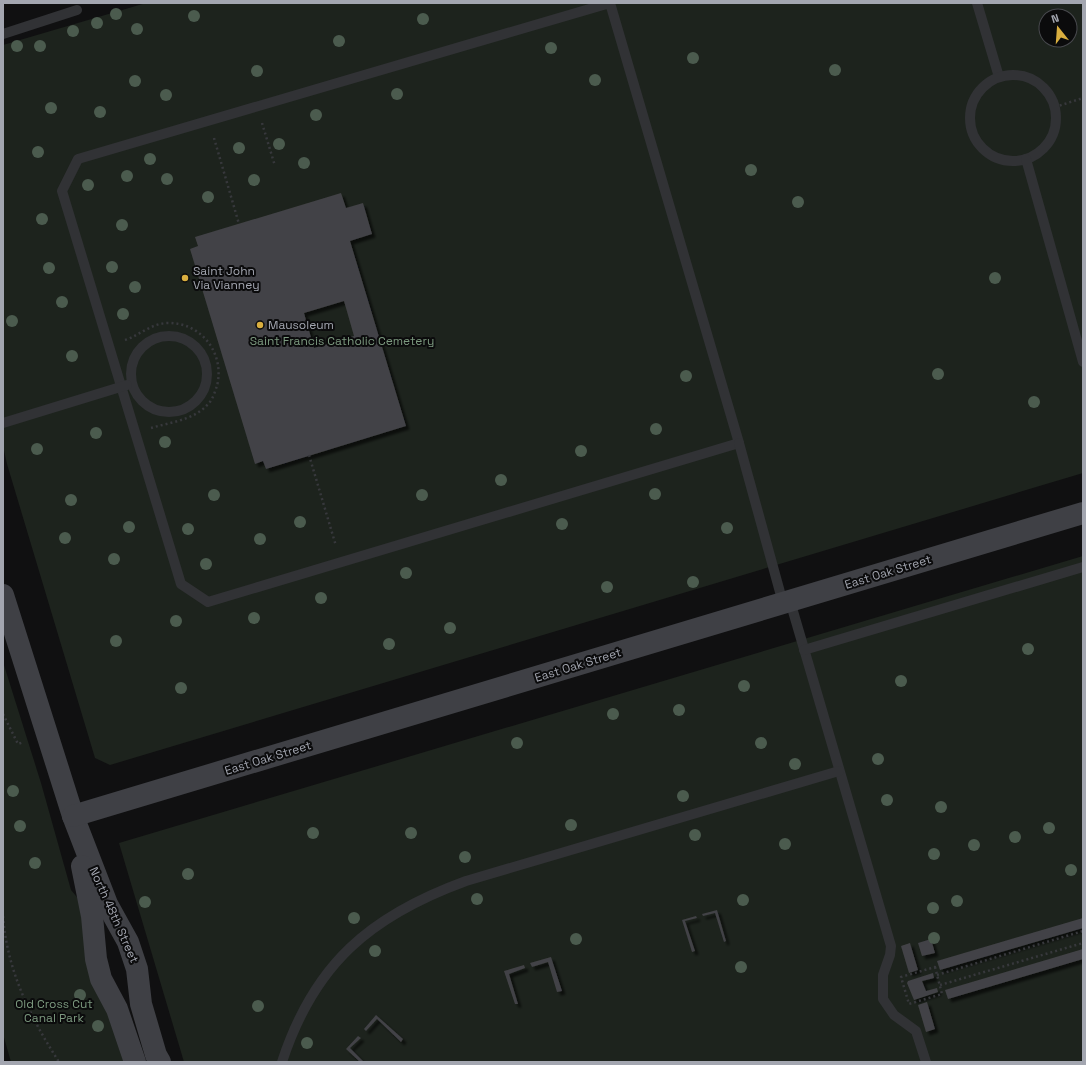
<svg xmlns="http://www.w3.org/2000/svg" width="1086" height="1065" font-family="'Space Grotesk',sans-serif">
<defs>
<filter id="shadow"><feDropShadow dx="3.5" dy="3.5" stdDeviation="1" flood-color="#0009"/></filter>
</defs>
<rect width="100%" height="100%" fill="#101011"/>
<g fill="#1d231d" fill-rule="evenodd">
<path d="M146,3h937v470l-973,292 -15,-7 -88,-294 -4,-18v-401zM1046,16h24v24h-24z"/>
<polygon points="1083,556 1083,1062 184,1062 119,843"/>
<polygon points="3,662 41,783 71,890 81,902 127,1062 11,1062 3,1034"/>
</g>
<g fill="#424246" fill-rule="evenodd" filter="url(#shadow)">
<path d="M341,193l5,15 17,-5 9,31 -22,7 56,185 -140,43 -3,-8 -8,3 -65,-215 8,-3 -3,-9zM344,301l10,35 -40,12 -10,-35z"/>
<polygon points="717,910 726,941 724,942 715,913 703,916 702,914"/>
<polygon points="696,916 697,918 685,921 695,951 692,952 682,920"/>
<polygon points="1083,918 1083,928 940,970 937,961"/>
<polygon points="931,939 935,953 922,956 918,943"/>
<polygon points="910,943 918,970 909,973 901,946"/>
<polygon points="1083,949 1083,959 948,999 945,990"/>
<polygon points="551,957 562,991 557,992 548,962 532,967 530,963"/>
<polygon points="524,965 525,968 509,974 518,1004 515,1004 504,971"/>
<polygon points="933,973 934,978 922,981 926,991 937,988 938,992 914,1000 907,983 908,981"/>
<polygon points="927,1002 935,1029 926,1032 918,1005"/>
<polygon points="376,1015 403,1039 401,1042 377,1019 366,1031 364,1029"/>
<polygon points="358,1036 361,1038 350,1048 364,1062 360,1062 346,1049"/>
</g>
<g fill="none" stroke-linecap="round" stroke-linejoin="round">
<g stroke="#37383c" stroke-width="2.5" stroke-dasharray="2 3" stroke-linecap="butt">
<polyline points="1055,107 1083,98"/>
<polyline points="262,123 275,166"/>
<polyline points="214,138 239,224"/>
<path d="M125,340c15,-5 25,-16 42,-17 35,-1 58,31 50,63 -2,5 -4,13 -8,17 -14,17 -38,19 -58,25"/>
<polyline points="309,455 336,546"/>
<polyline points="3,714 18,744 24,742"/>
<path d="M3,916c4,54 27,101 56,146"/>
<polygon points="935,967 942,994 909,1004 901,977"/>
<polyline points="937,975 1083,931"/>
<polyline points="940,985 1083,943"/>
</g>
<g stroke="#313235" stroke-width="10">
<polyline points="610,3 78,159 62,191 181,584 208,602 739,443 610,3"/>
<polyline points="977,3 999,77"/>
<polyline points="3,34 77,10"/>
<circle cx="1013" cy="118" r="43"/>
<polyline points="1026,159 1083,362"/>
<circle cx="169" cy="374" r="38"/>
<polyline points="3,423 127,385"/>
<polyline points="739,443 783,603"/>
<polyline points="790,601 891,946 890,955 883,975 883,999 894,1015 916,1031 926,1062"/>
<polyline points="804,650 1083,567"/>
<path d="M282,1062c32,-98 88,-146 184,-181l373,-110"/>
</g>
<g stroke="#3f4045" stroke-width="22">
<polyline points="3,595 73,816 107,904 128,942 137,969 141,1004 156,1055 160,1062"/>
<polyline points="73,816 1083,513"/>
<polyline points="82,866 92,916 96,959 101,979 117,1009 135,1062"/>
</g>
</g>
<g fill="#4b5b4e">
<circle cx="116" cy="14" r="6"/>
<circle cx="194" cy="16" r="6"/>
<circle cx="423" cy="19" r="6"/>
<circle cx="97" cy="23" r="6"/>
<circle cx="137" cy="29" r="6"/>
<circle cx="73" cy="31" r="6"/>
<circle cx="339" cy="41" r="6"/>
<circle cx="17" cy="46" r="6"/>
<circle cx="40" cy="46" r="6"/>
<circle cx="551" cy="48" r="6"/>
<circle cx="693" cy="58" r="6"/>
<circle cx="835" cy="70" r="6"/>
<circle cx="257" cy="71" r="6"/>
<circle cx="595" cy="80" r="6"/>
<circle cx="135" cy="81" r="6"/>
<circle cx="397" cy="94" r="6"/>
<circle cx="166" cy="95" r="6"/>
<circle cx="51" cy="108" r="6"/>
<circle cx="100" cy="112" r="6"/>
<circle cx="316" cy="115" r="6"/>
<circle cx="279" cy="144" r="6"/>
<circle cx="239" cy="148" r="6"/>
<circle cx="38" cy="152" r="6"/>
<circle cx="150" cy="159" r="6"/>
<circle cx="304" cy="163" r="6"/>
<circle cx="751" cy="170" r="6"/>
<circle cx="127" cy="176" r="6"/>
<circle cx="167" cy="179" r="6"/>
<circle cx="254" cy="180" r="6"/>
<circle cx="88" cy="185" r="6"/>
<circle cx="208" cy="197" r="6"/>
<circle cx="798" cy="202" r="6"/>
<circle cx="42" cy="219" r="6"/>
<circle cx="122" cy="225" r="6"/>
<circle cx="112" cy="267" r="6"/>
<circle cx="49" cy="268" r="6"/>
<circle cx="995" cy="278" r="6"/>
<circle cx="135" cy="287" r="6"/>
<circle cx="62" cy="302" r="6"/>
<circle cx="123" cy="314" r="6"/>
<circle cx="12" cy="321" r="6"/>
<circle cx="72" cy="356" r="6"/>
<circle cx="938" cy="374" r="6"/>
<circle cx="686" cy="376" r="6"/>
<circle cx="1034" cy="402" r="6"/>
<circle cx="656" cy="429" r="6"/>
<circle cx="96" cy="433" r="6"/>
<circle cx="165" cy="442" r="6"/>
<circle cx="37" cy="449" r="6"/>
<circle cx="581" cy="451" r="6"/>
<circle cx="501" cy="480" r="6"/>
<circle cx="655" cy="494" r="6"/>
<circle cx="214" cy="495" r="6"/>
<circle cx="422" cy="495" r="6"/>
<circle cx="71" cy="500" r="6"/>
<circle cx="300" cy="522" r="6"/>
<circle cx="562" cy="524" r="6"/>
<circle cx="129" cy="527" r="6"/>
<circle cx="727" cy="528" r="6"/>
<circle cx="188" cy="529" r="6"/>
<circle cx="65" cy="538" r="6"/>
<circle cx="260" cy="539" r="6"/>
<circle cx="114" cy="559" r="6"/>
<circle cx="206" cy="564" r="6"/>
<circle cx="406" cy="573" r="6"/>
<circle cx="693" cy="582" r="6"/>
<circle cx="607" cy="587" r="6"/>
<circle cx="321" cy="598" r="6"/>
<circle cx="254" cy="618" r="6"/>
<circle cx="176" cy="621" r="6"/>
<circle cx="450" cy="628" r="6"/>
<circle cx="116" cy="641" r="6"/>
<circle cx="389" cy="644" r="6"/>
<circle cx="1028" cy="649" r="6"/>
<circle cx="901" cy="681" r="6"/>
<circle cx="744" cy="686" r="6"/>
<circle cx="181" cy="688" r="6"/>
<circle cx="679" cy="710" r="6"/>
<circle cx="613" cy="714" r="6"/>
<circle cx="517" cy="743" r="6"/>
<circle cx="761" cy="743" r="6"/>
<circle cx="878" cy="759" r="6"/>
<circle cx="795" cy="764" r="6"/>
<circle cx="13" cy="791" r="6"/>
<circle cx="683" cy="796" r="6"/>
<circle cx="887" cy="800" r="6"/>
<circle cx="941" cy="807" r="6"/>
<circle cx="571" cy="825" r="6"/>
<circle cx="20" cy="826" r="6"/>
<circle cx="1049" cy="828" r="6"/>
<circle cx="313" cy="833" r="6"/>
<circle cx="411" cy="833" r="6"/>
<circle cx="695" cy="835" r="6"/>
<circle cx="1015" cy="837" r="6"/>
<circle cx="785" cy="844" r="6"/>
<circle cx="974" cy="845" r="6"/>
<circle cx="934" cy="854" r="6"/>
<circle cx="465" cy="857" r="6"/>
<circle cx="35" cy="863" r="6"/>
<circle cx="1071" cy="870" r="6"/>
<circle cx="188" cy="874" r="6"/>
<circle cx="477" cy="899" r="6"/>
<circle cx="743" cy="900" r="6"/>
<circle cx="957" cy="901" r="6"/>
<circle cx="145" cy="902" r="6"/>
<circle cx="933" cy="908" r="6"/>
<circle cx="354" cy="918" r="6"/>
<circle cx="934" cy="938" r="6"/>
<circle cx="576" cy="939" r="6"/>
<circle cx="375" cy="951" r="6"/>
<circle cx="741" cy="967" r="6"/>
<circle cx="80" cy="995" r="6"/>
<circle cx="258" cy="1006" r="6"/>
<circle cx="98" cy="1026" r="6"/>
<circle cx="307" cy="1043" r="6"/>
</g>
<g fill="#d9ae3f" stroke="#0b0b0c" stroke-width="1.5">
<circle cx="185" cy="278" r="4"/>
<circle cx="260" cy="325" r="4"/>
</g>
<g text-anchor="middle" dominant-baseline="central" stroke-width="4" stroke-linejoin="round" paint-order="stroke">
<g font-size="12" fill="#a3a6b0" stroke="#0b0b0c" text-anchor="start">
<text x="193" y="271">Saint John<tspan x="193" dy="14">Via Vianney</tspan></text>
<text x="268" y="325">Mausoleum</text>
</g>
<g font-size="12" fill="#7c997f" stroke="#0b0b0c">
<text x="342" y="341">Saint Francis Catholic Cemetery</text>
<text x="54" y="1004">Old Cross Cut<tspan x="54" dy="14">Canal Park</tspan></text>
</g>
<g font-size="12" fill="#a3a6b0" stroke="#0b0b0c">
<text transform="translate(888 572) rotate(-17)">East Oak Street</text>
<text transform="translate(578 665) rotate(-17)">East Oak Street</text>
<text transform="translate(268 758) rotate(-17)">East Oak Street</text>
<text transform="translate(114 915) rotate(66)">North 48th Street</text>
</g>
</g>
<rect width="1086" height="1065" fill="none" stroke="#a3a6b0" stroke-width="8"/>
<g transform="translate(1058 28) rotate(343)"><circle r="19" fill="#0b0b0c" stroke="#48494e"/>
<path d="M0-3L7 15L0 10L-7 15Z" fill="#d9ae3f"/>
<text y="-6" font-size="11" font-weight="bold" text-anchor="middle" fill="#a3a6b0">N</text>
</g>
</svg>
